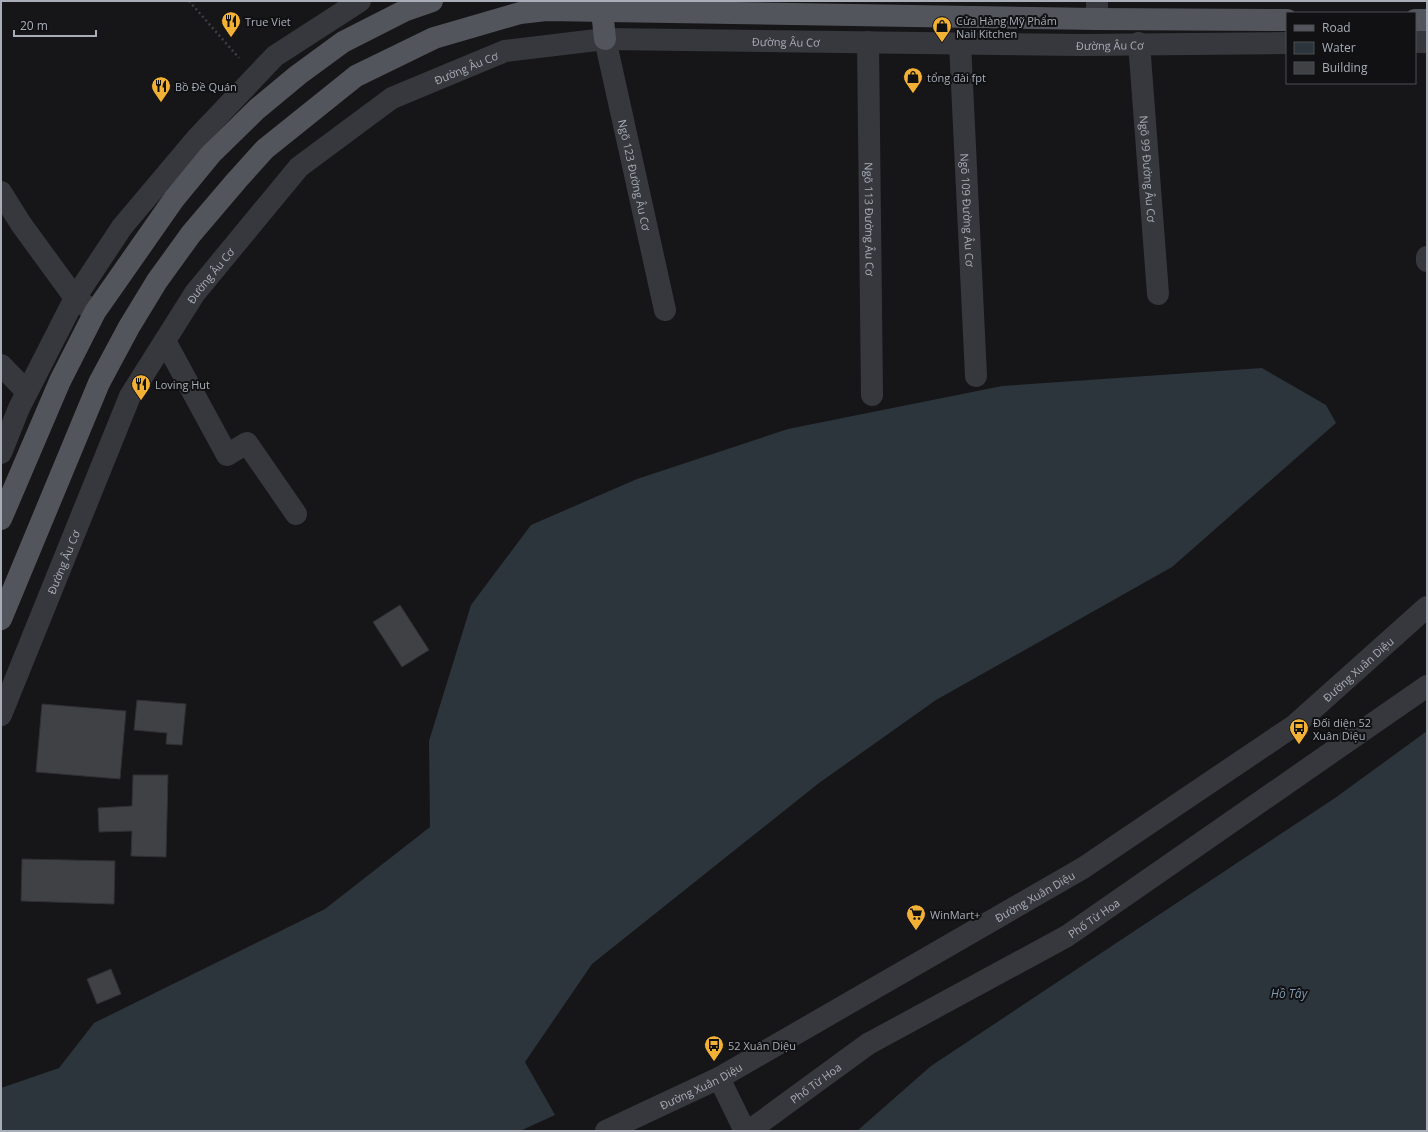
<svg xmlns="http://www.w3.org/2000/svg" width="1428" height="1132" font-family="'Open Sans',sans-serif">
<rect width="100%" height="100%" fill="#161618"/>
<g fill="#2c353c">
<polygon points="1262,368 1326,405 1336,423 1172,567 936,700 819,783 592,964 525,1062 555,1115 520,1131 1,1131 1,1088 59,1068 94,1023 325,909 430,827 429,741 471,605 531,525 637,479 788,429 1002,386"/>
<polygon points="1427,731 1427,1131 857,1131 931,1066 1335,798"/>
</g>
<g fill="#404145" stroke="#303034">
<polygon points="400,605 429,650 402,667 373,622"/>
<polygon points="137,700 186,704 182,745 166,744 167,733 134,730"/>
<polygon points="42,704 126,711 120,779 36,772"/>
<polygon points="133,775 168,775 166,857 131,856 132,831 99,832 98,808 132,806"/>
<polygon points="22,859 115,861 114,904 21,901"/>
<polygon points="111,969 121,994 97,1004 87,979"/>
</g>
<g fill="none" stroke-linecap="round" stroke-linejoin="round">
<polyline stroke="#3d3f44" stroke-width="2.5" stroke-dasharray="2 3" stroke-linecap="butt" points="189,1 239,58"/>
<g stroke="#37383d" stroke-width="22">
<polyline points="1097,1 1097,19"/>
<path id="s1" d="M605,39l60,271"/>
<path id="s2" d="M868,42l4,353"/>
<polyline points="1415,42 1427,42"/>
<path id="s3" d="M960,43l16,333"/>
<path id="s4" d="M1139,43l19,251"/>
<polyline points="1,192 21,224 75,298 86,306"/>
<polyline points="1427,257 1427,261"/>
<polyline points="165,341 227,455 247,443 296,514"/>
<polyline points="1,365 27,392"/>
<polyline points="1,453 19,408 75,298 122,227 197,138 275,56 360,1"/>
<path id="s5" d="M1,715l129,-319 65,-103 104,-126 93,-69 113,-47 100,-12 477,6 205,-2"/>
<polyline points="719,1078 745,1131"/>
<path id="s6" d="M606,1131l113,-53 364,-210 212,-143 132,-118"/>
<path id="s7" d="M749,1131l119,-87 199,-108 360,-250"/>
</g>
<g stroke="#53555c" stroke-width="22">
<polyline points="601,1 605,39"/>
<polyline points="1415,20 1427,20"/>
<polyline points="1,519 60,381 95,312 174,199 211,154 257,109 298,75 343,42 406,10 432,1"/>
<polyline points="1,619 99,383 129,327 157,281 191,234 237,180 265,149 356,76 434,38 520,13 546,10 1097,19 1287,20"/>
</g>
</g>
<defs>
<symbol id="restaurant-pin" viewBox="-11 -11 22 30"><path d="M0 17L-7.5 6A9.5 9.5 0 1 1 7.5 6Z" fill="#f2b134" stroke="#111113"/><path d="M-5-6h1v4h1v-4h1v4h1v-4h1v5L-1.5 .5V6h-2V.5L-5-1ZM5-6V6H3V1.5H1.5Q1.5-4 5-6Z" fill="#111"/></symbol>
<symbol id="shop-pin" viewBox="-11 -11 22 30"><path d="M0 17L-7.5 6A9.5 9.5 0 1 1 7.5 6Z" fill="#f2b134" stroke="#111113"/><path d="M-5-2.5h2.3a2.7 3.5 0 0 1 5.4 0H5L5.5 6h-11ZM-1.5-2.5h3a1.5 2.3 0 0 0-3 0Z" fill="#111"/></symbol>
<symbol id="bus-pin" viewBox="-11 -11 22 30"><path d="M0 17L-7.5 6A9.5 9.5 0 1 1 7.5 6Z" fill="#f2b134" stroke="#111113"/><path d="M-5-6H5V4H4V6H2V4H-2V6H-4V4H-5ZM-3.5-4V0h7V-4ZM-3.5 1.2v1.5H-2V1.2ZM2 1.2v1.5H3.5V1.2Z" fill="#111"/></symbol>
<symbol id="supermarket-pin" viewBox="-11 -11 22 30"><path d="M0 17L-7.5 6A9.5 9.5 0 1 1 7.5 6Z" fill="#f2b134" stroke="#111113"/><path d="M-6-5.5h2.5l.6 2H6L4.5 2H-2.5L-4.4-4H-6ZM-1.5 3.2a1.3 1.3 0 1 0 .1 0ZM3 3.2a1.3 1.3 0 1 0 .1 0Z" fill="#111"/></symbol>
</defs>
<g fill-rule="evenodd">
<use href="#restaurant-pin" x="220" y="10" width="22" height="30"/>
<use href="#shop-pin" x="931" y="15" width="22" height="30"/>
<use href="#shop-pin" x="902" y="66" width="22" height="30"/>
<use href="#restaurant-pin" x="150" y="75" width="22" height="30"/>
<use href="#restaurant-pin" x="130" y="373" width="22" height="30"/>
<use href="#bus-pin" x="1288" y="717" width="22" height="30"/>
<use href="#supermarket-pin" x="905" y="903" width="22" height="30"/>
<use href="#bus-pin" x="703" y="1034" width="22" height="30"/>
</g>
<g text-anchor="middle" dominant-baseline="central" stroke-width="4" stroke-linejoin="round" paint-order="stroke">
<g font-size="11" fill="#a8adb8" stroke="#111113" text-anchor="start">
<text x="956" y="20">Cửa Hàng Mỹ Phẩm<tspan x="956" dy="13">Nail Kitchen</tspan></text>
<text x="245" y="21">True Viet</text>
<text x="927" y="77">tổng đài fpt</text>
<text x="175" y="86">Bồ Đề Quán</text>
<text x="155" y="384">Loving Hut</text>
<text x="1313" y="722">Đối diện 52<tspan x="1313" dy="13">Xuân Diệu</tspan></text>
<text x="930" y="914">WinMart+</text>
<text x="728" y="1045">52 Xuân Diệu</text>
</g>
<g font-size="11" fill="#a8adb8" stroke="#111113">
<text stroke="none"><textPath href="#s5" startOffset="1149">Đường Âu Cơ</textPath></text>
<text stroke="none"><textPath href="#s5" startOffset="1473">Đường Âu Cơ</textPath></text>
<text stroke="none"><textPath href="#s5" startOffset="825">Đường Âu Cơ</textPath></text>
<text stroke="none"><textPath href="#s4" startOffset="126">Ngõ 99 Đường Âu Cơ</textPath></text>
<text stroke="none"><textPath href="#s1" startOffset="139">Ngõ 123 Đường Âu Cơ</textPath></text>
<text stroke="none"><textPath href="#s3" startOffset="167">Ngõ 109 Đường Âu Cơ</textPath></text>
<text stroke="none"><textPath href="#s2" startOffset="177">Ngõ 113 Đường Âu Cơ</textPath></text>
<text stroke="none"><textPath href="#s5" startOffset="489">Đường Âu Cơ</textPath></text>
<text stroke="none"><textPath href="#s5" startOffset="165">Đường Âu Cơ</textPath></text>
<text stroke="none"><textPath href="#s6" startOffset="885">Đường Xuân Diệu</textPath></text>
<text stroke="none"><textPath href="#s6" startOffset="489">Đường Xuân Diệu</textPath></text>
<text stroke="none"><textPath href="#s7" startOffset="406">Phố Từ Hoa</textPath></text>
<text stroke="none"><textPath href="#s7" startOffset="82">Phố Từ Hoa</textPath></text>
<text stroke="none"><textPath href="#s6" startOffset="105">Đường Xuân Diệu</textPath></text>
</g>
<g font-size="12" font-style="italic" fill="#7f9bb3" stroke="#111113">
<text x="1289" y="993">Hồ Tây</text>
</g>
</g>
<rect width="1428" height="1132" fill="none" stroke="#a8adb8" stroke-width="4"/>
<rect x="1286" y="12" width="130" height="72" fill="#111113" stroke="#4d4f55"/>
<rect x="1294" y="25" width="20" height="6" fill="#53555c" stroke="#4d4f55"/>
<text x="1322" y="32" font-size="12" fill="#a8adb8">Road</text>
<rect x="1294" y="42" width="20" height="12" fill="#2c353c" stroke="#4d4f55"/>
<text x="1322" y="52" font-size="12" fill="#a8adb8">Water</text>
<rect x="1294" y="62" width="20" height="12" fill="#404145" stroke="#4d4f55"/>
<text x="1322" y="72" font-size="12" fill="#a8adb8">Building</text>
<path d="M14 30v6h82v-6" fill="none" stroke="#a8adb8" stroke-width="2"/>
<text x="20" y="30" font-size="12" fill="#a8adb8" stroke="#111113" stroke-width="3" paint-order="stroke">20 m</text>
</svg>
